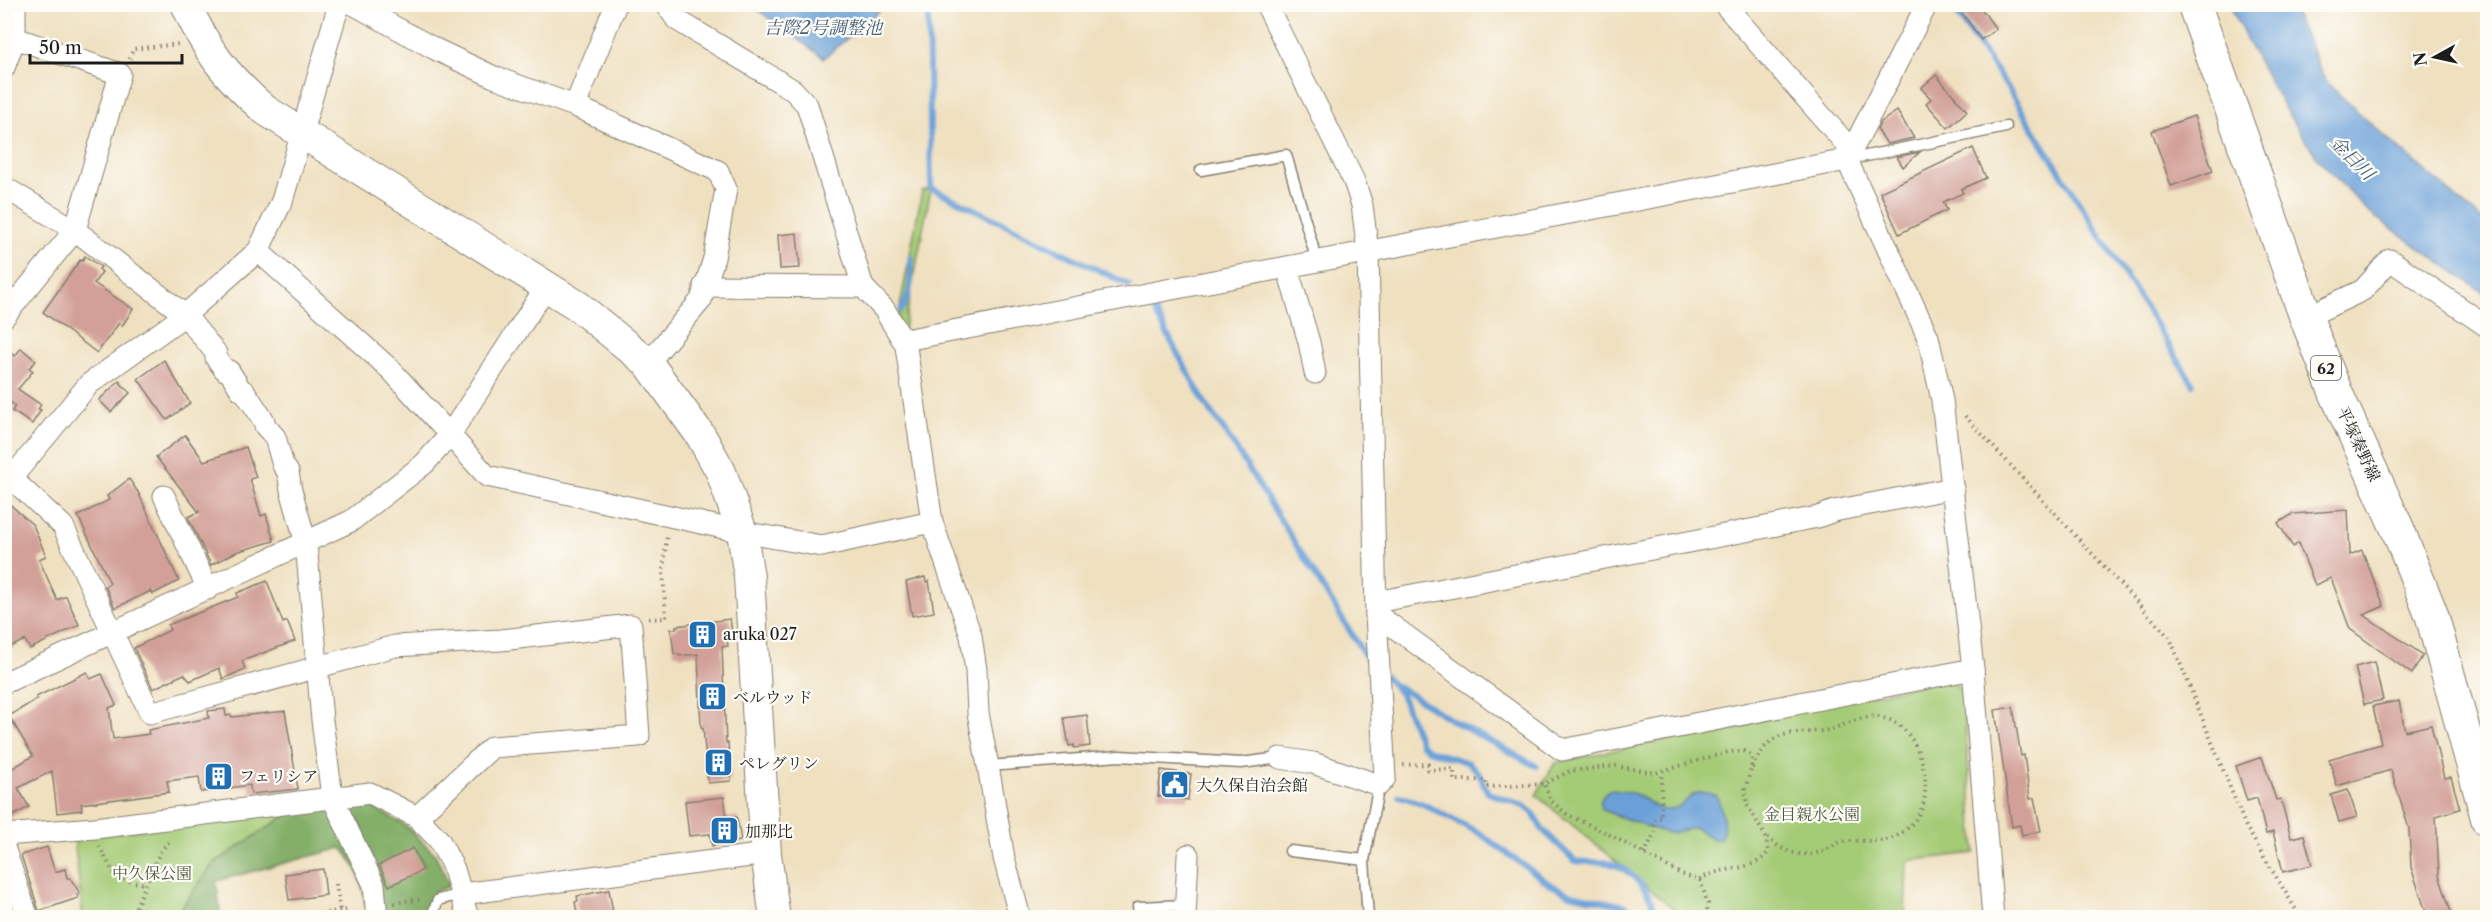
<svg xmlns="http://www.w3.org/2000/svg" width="2492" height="922" font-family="'Libre Caslon Text','Noto Serif JP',serif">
<rect width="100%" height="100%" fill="#fdfcf7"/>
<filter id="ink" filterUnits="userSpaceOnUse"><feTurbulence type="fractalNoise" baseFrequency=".0167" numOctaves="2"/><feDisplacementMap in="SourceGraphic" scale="12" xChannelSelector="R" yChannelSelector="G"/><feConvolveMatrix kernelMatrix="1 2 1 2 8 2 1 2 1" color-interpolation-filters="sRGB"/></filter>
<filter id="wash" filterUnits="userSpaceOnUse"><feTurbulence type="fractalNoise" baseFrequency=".008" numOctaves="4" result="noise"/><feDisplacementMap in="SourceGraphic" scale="24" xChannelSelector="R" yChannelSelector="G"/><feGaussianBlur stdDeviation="1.35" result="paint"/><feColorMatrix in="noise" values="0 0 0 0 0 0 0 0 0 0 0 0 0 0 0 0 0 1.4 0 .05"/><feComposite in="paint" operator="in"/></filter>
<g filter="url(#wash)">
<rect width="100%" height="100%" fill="#efe0c0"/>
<g fill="#a4cb76" stroke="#607449" stroke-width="1.5">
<polygon points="931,188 902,339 896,328 922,191"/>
<polygon points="1947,679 1963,691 1975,853 1907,861 1905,917 1684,917 1536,795 1555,763"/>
<polygon points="293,811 214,863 174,917 83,917 74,838"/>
</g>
<path fill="#83af67" stroke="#506642" stroke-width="1.5" d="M365,803l40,22 30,29 15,32 -14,5 -11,26h-58c-3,-26 -7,-49 -25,-69l-126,33 5,36 -47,1 40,-55 79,-52z"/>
<g fill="#6ba0d8" stroke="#445e7a" stroke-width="1.5">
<polygon points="751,5 886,5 824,58"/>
<polygon points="2230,5 2291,5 2326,82 2381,133 2487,224 2487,295 2368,212 2318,159 2283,106 2247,41"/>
<path d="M1611,790c8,1 16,1 24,4 10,4 22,17 34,16 20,-3 20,-26 48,-14 4,14 11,31 3,43h-7l-17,-11c-10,0 -18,5 -28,5 -4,0 -62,-21 -67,-24 -2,-9 1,-14 10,-19z"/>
</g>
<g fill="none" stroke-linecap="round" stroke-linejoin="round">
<g stroke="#6ba0d8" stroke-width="6">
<polyline points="928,4 931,188 1129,285"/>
<polyline points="1950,4 2002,79 2193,384"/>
<polyline points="1152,306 1203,400 1230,439 1366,657 1373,664"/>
<path d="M901,310c11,-16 10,-33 10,-52"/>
<path d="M1384,675l17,19 20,50 7,6 41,13 9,9 10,21 35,12 10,8 9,16 33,32c11,2 23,0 33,2 24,5 46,31 48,55"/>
<polyline points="1399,687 1453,721 1536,766"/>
<polyline points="1399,796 1421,803 1479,833 1551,885 1570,894 1625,906 1642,918"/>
</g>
</g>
<g id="blocks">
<g fill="#d2a098">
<polygon points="1956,4 1978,4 1996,29 1981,40"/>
<polygon points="1936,75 1967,111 1948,128 1926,103 1931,99 1921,88"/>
<polygon points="1897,111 1914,138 1887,144 1877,129 1881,122"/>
<polygon points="2194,116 2213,171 2171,186 2152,131"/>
<polygon points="1973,148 1986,178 1961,189 1963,193 1943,202 1947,210 1899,234 1880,192"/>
<polygon points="1920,152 1903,167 1897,157"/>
<polygon points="797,233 800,268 780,269 778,235"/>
<polygon points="85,256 101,267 99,269 102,272 94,283 133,309 122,326 119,323 97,353 43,312 80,260 82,261"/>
<polygon points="4,347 15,356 21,348 36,361 29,368 33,371 18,389 41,405 38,409 41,410 32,424 12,411 15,406 9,401 4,406"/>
<polygon points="164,360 190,403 167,420 138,379"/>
<polygon points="119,381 130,393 111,412 99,400"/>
<polygon points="185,435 204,461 246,447 256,477 250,479 261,516 266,514 274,541 236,552 211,565 188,517 199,512 156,457"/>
<polygon points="129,479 138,492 179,581 153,594 151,591 115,608 105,586 110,583 78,516 109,500 107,496"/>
<polygon points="4,499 33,525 46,556 39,559 57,600 66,596 79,625 30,649 25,640 4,650"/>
<polygon points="2348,510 2350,555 2362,550 2384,606 2364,615 2423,655 2412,674 2350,629 2331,578 2315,585 2298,543 2293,547 2278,523 2293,514"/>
<polygon points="925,577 926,582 929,581 934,612 912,616 906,582"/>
<polygon points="267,581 283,623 287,621 295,641 242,661 245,669 223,679 219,668 190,681 184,674 153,689 134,648 170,630 168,625 238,597 237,593"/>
<polygon points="730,619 733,639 727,640 728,646 722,647 726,743 728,743 731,781 708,783 703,728 701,728 698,654 679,656 679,654 674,654 671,629 676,629 676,626"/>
<polygon points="2374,662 2383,700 2364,704 2355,667"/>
<polygon points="87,672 90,679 102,674 116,705 109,708 113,739 149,734 148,730 209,718 208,711 225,709 226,716 231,715 232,717 285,711 298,789 251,794 250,785 201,792 199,777 167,781 169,792 81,804 82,810 57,813 52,771 18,788 29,807 4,821 4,765 8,771 33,756 9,716 37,699 36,697"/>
<polygon points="2399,701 2405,731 2431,725 2444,778 2451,777 2460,809 2436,816 2439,875 2453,918 2428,918 2411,867 2409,829 2391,770 2337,786 2329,759 2381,744 2373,706"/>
<polygon points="2013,707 2021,756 2024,755 2030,799 2034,798 2041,831 2022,835 2020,825 2012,827 1995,710"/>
<polygon points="1087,715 1090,746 1074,748 1074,745 1069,746 1064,718"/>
<polygon points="2262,757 2276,800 2281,799 2291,838 2304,835 2312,865 2283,872 2273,832 2266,834 2257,798 2247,801 2236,766"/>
<polygon points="1161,770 1191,774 1188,800 1158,796"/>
<polygon points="2348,790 2357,817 2339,822 2331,795"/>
<polygon points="724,797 727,818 737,817 741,841 712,846 710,834 689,836 685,801"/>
<polygon points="47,847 55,872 65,869 67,878 70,878 80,893 77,894 78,898 39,911 21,855"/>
<polygon points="413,848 423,870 389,886 379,865"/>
<polygon points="323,869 326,895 289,900 285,874"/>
<polygon points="609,890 614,918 578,918 575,902 578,901 577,896"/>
</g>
</g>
</g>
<g filter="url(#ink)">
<use href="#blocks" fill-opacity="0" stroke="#867e6e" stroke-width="1.5"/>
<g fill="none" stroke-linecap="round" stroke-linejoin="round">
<defs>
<g id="lane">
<polyline points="1847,160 2006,127"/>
<polyline points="1201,170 1286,155 1317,261"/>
<polyline points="988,766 1119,756 1241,763 1280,758"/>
<polyline points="1290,851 1364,860"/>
<polyline points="1138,907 1186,905"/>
<polyline points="431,918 438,900 462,894"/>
<polyline points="1368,918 1364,860 1379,785"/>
</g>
<g id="street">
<polyline points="353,4 435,49 494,77 575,106 718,171 726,189 714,258 701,300 648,363"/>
<polyline points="666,4 677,20 793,90 807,105 863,287 884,309 902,339 905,340 932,522 971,636 976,670 978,713 988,766 1004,858 1020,918"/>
<polyline points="1266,4 1354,181 1362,205 1368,252 1376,614 1385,778 1379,785 1313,763 1280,758"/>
<polyline points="1724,4 1846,144 1847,160 1928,337 1942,400 1973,669 1993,918"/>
<polyline points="4,68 15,38 15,4"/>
<polyline points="575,106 616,4"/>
<polyline points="1847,160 1927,4"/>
<polyline points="4,187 75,230 185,315 216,353 216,358 225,370 229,371 241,390 245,392 264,421 265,426 275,437 283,465 288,472 291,490 306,543 322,720 332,797 374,885 377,918"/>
<polyline points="258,251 391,370 487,476 742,532 822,546 932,522"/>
<polyline points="1287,267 1309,342 1315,373"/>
<polyline points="704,286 863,287"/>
<polyline points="4,317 75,230 120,74 15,38"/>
<polyline points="2306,317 2363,290 2390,260 2488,327"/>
<polyline points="905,340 1847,160"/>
<polyline points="12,479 63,526 150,713 395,646 501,640 631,625 639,736 492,747 417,817"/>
<polyline points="4,487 89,384 185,315 258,251 282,201 339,4"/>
<polyline points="164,496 208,589"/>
<polyline points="1376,602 1818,517 1834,511 1953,488"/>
<polyline points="1376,614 1562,750 1973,669"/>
<polyline points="4,683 351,521 424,464 449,436 546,287"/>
<polyline points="4,835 95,828 370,793 417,817 439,840 454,869 468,918"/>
<polyline points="4,847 28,918"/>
<polyline points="462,894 766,854"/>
<polyline points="1185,918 1188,855"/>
</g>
<path id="secondary" d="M186,4c20,47 41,73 79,106l313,196 70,57 53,73 20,36 21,60 7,45 17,277 9,64"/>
<polyline id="primary" points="2194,4 2306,317 2336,393 2398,530 2432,616 2488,820"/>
</defs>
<use href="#lane" stroke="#867e6e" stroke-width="13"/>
<use href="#street" stroke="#867e6e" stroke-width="23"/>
<use href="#secondary" stroke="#867e6e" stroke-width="32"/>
<use href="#primary" stroke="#867e6e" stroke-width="35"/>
<g stroke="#867e6e" stroke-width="4" stroke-dasharray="1.5 4.5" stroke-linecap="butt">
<polyline points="130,59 133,49 179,44"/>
<polyline points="1965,416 2170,638 2246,827 2301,918"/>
<polyline points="649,619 666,618 663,572 667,535"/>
<path d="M1744,751l8,5 -1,14 -6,19 2,16 17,29 5,17c-16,23 -48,13 -69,29l-19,-6 -78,-43 -35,-16 -17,-14 -7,-17 26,-13 46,-5 39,7 73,-21z"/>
<polyline points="1403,765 1428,764 1428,770 1454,769 1454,780 1486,780 1486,787 1544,784"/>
<path d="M1752,768c20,-40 31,-33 70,-37 21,-2 38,-19 62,-13 32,8 46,54 40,83 -3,14 -13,26 -24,33 -17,12 -38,4 -58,8 -6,1 -10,5 -16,8 -23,10 -46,2 -61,-16"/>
<path d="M99,846c16,28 13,34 47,38"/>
<polyline points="1644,854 1655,833 1656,818 1661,818 1662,772"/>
<polyline points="1700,880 1708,904 1706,918"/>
<polyline points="336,884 340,911"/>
<polyline points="394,903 422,899"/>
<polyline points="303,916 348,910"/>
<polyline points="131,918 160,852 171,839"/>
</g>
<use href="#lane" stroke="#fff" stroke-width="10"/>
<use href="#street" stroke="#fff" stroke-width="21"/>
<use href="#secondary" stroke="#fff" stroke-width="30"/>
<use href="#primary" stroke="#fff" stroke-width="33"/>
</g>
</g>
<defs>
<symbol id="building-square" viewBox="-11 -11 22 22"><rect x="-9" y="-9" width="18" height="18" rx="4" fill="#1f6fb2" stroke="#fdfcf7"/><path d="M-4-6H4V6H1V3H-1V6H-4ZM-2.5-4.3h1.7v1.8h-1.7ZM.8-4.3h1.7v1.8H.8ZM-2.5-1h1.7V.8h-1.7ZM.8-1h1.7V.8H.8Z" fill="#fff"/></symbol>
<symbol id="civic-square" viewBox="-11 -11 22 22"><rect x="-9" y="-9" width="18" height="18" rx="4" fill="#1f6fb2" stroke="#fdfcf7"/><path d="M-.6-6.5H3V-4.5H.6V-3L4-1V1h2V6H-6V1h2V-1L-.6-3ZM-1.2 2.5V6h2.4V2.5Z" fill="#fff"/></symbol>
</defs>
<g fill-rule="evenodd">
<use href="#building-square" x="686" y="618" width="33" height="33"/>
<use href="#building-square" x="696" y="680" width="33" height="33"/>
<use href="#building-square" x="702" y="746" width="33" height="33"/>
<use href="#building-square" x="202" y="760" width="33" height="33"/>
<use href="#civic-square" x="1158" y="768" width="33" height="33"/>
<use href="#building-square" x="708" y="814" width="33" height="33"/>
</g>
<g text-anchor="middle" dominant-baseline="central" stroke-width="4.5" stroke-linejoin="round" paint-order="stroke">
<rect fill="#fdfcf7" stroke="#605f5e" stroke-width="1.5" x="2311" y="356" width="30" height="24" rx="4.5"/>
<g font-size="15" font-weight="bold" fill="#1c1c1c">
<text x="2326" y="368">62</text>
</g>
<g font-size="16" fill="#1c1c1c" stroke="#fdfcf7">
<text transform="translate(2359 444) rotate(65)">平塚秦野線</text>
</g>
<g font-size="16" fill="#1c1c1c" stroke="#fdfcf7" text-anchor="start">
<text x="723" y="634">aruka 027</text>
<text x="733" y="697">ベルウッド</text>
<text x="739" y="763">ペレグリン</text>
<text x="239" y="776">フェリシア</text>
<text x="1196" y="785">大久保自治会館</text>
<text x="745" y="831">加那比</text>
</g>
<g font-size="16" fill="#4c593c" stroke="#fdfcf7">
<text x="1812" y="814">金目親水公園</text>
<text x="152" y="873">中久保公園</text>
</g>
<g font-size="18" font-style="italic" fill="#445e7a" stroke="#fdfcf7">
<text x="823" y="28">吉際2号調整池</text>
<text transform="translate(2352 158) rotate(45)">金目川</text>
</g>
</g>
<rect width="2492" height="922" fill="none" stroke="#fdfcf7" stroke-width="24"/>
<g transform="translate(2435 57) rotate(262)" stroke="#fdfcf7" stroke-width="4.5" paint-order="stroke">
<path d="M0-4.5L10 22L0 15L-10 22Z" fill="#1c1c1c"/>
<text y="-9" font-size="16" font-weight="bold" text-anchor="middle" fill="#1c1c1c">N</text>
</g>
<path d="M30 54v9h152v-9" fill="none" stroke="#1c1c1c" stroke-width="3"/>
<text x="39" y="54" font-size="18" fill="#1c1c1c" stroke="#fdfcf7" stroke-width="4.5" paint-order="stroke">50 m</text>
</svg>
